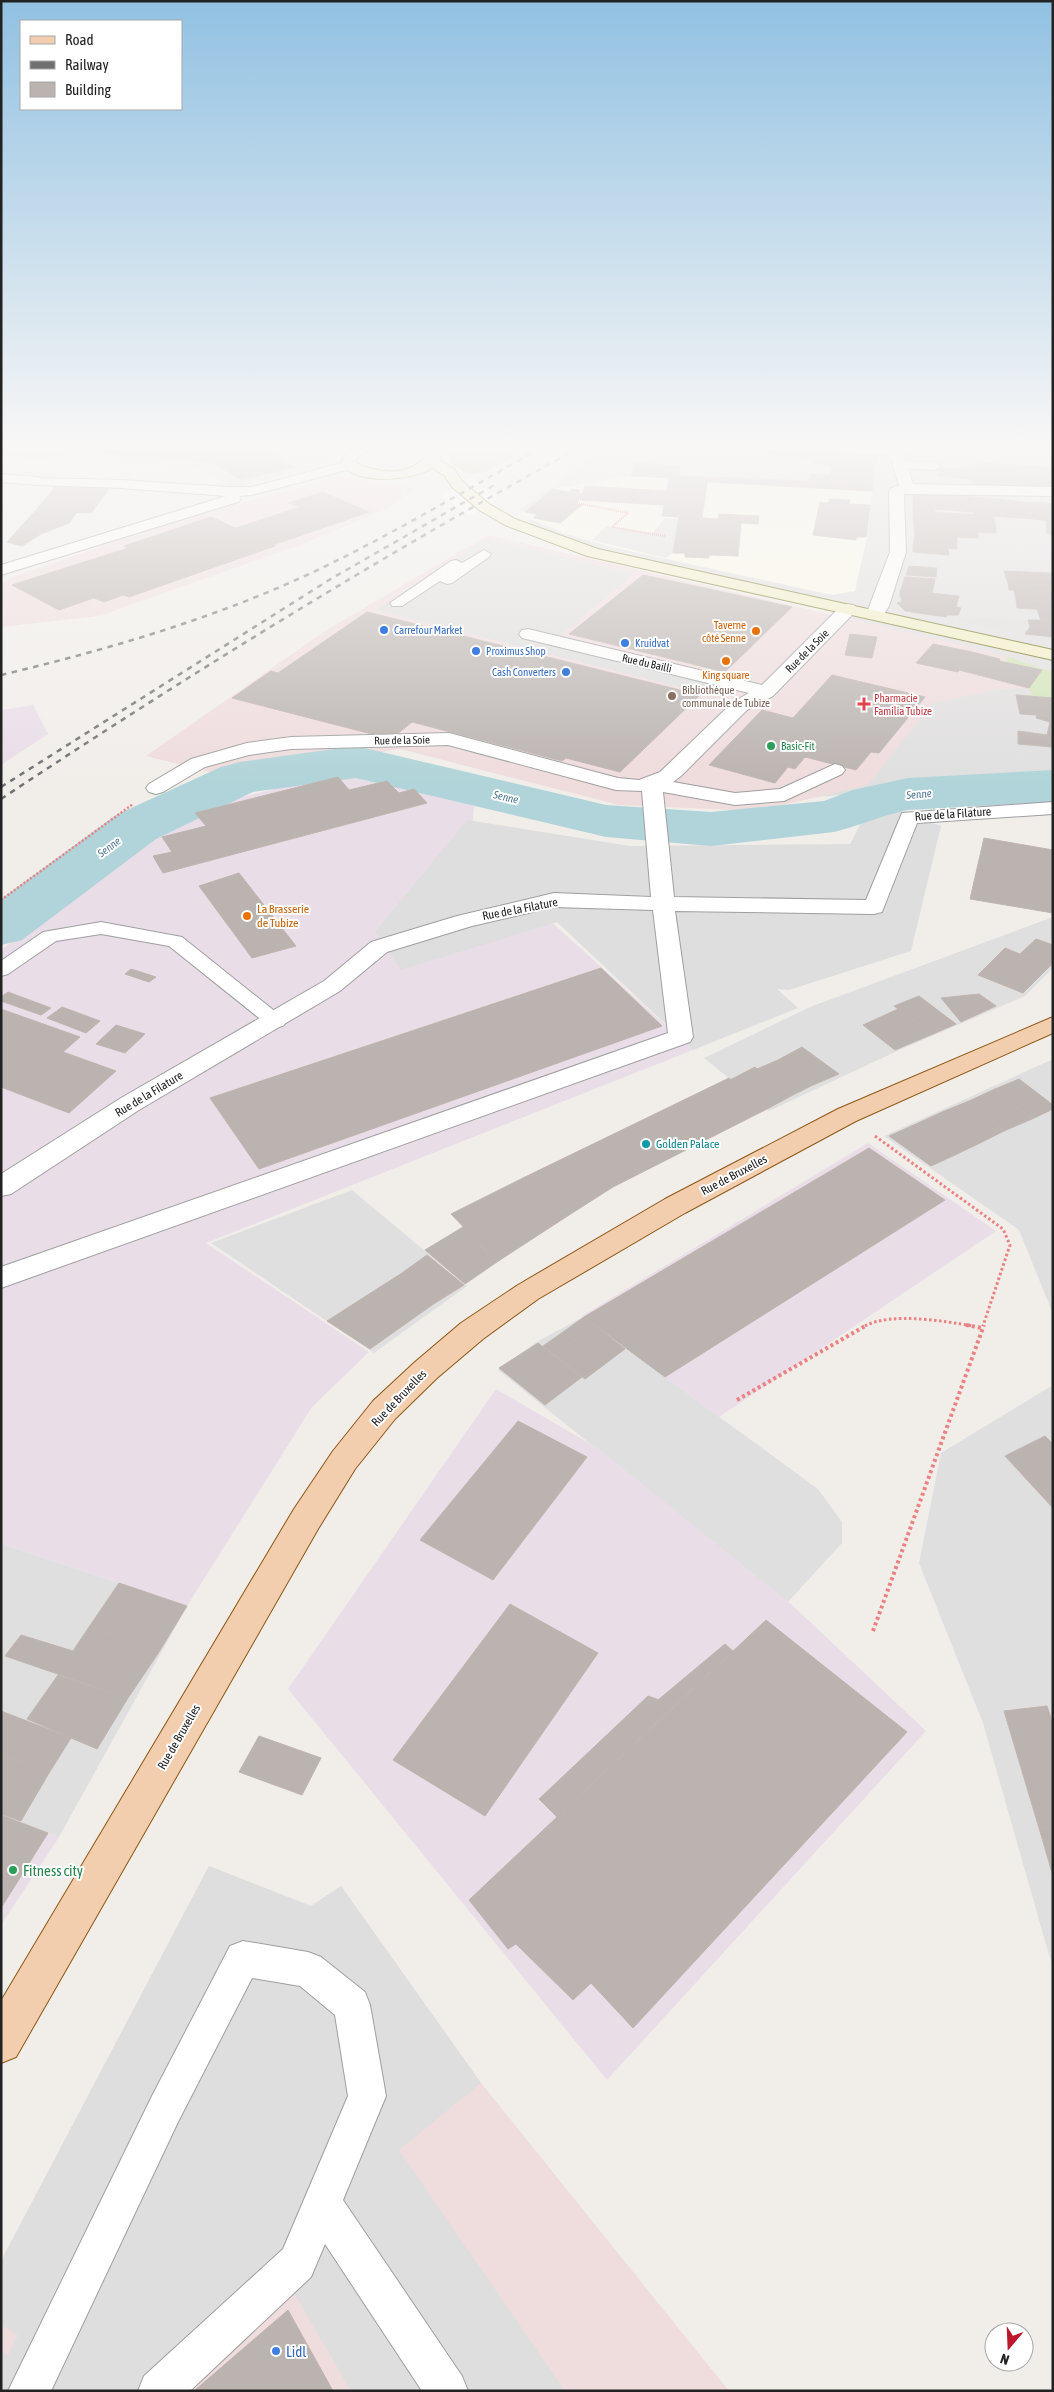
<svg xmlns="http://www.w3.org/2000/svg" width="1054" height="2392" font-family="'Asap Condensed',sans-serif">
<rect width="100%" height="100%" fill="#f1eeea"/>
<g fill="#e0dfdf">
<polygon points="73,450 303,450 326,455 323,464 234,488 195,467 64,456"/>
<polygon points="603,450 1053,450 1053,780 760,801 843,613 594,548 536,528 520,509"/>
<polygon points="1053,917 1053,968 1025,996 895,1052 769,1111 704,1058 810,1007"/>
<polygon points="1053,1059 1053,1314 1019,1230 884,1136"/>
<polygon points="352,1190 467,1286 374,1353 211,1243"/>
<polygon points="583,1317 818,1489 842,1522 842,1543 788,1602 498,1370 538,1341"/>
<polygon points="1053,1385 1053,1969 983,1723 919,1563 941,1453"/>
<polygon points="1,1544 187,1606 59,1837 1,1815"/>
</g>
<g fill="#efdcdd">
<polygon points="339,476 414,488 391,507 300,545 99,616 1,627 1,584 13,577 174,521"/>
<polygon points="488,535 971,647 1008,657 1005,662 1042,670 1029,688 1000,689 932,703 868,785 758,811 619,805 400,749 230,777 146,756 325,631"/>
<polygon points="209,1866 311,1906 341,1886 481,2083 729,2391 1,2391 1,2261"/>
</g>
<g fill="#e9dde8">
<polygon points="33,705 48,734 1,765 1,710"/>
<polygon points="341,772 474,806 468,872 548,919 693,1050 206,1243 369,1352 312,1407 187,1606 1,1544 1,950 181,813"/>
<polygon points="868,1143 996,1231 719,1417 582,1316"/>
<polygon points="496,1389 599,1449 791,1604 926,1731 607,2080 288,1689"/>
<polygon points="1,1815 59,1837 1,1925"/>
</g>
<polygon fill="#fcfae8" points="634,463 680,466 679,476 808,481 811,474 831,475 830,480 873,483 867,537 855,591 832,595 616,548 566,534 521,515 553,489 630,476"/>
<polygon fill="#d2e4b6" points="1008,657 1053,672 1053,698 1016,695 1032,695 1029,688 1042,670 1005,662"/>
<g fill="#b3cba4">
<path d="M1,450h72c-20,13 -49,7 -72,5z"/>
<path d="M449,450h59l6,7c-27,13 -38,28 -64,5z"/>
</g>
<g fill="#dedede">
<polygon points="908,450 984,450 931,455 933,464 912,464"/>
<polygon points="913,468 934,468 938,479 970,480 973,490 920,488"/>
<polygon points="894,503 889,549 869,554 874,506"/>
<polygon points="665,518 679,519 673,553 666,558 592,540 607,526 652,534"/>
<polygon points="487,538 634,574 559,636 721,676 702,693 376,610"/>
<polygon points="885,566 878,590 857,594 863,570"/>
<polygon points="959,617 1027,620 1029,627 1023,633 957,622"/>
<polygon points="893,809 941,826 911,951 789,990 777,989 798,1008 693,1050 557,922 401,970 375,932 467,820 630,846 850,844 862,821"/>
<polygon points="209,1866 311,1906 341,1886 481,2083 399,2150 565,2391 351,2391 294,2293 180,2391 1,2391 1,2352 8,2355 18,2335 1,2325 1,2261"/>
</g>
<polygon fill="#dedfe6" points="985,450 1038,450 1051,455 1053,466 980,463 967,464 968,469 936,468 931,456"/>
<polygon fill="#fff" points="473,477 497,500 469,516 441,495"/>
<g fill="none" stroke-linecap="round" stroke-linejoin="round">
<path fill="#b0d4d9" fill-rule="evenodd" d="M356,746l250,59 105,7 113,-11 29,-11 55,-12 145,-8v32l-145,8c-26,5 -49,16 -74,22l-123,14 -105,-9 -250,-59 -103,14 -97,47 -134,101 -21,5v-46l115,-84 105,-48 19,-5z"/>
</g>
<g fill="#bab3b0" stroke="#c1b4ae">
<polygon points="85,450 255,450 258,453 266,452 295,467 241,480 214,463 83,451"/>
<polygon points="766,450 787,450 783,455 764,453"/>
<polygon points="787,450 820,450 814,459 782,456"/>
<polygon points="820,450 838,452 836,454 878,457 877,462 875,462 873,483 830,480 832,466 814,463"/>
<polygon points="634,463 680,466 679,476 708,477 702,518 718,519 719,514 759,516 758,524 741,523 738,556 709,555 709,558 685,557 685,553 673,553 679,517 662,516 664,505 580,500 585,486 667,491 669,478 631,476"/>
<polygon points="981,463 1053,467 1053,486 973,485 971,479 938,476 936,469 969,469 967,465 981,465"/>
<polygon points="811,474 831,475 830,480 873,483 872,491 707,482 708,477 808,481"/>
<polygon points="55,487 109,489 100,501 45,499"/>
<polygon points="553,489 569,492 571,489 580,490 579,494 583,494 576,504 582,505 560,523 533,518 537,514 525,512"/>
<polygon points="323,492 369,512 273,545 236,528 300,507 288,503"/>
<polygon points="924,493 934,493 935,512 913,511 913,496"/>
<polygon points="934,493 975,497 973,512 934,509"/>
<polygon points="975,497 1006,500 1003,517 973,514"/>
<polygon points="45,499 100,501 91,513 35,511"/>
<polygon points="829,499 850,500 849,504 870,505 866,537 856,537 856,540 813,535 820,502 829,503"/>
<polygon points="1006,500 1024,502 1023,518 1003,517"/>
<polygon points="1024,502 1043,503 1043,520 1023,518"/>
<polygon points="1043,503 1053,504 1053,513 1043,513"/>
<polygon points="35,511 77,512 69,523 41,534 22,546 7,542"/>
<polygon points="913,511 994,516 996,531 914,527"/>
<polygon points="1043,513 1053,513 1053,521 1043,520"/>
<polygon points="211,517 275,546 129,597 123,595 104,602 94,598 59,610 12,585 128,548 124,546"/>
<polygon points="1046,520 1053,521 1053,535 1047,533"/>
<polygon points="914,527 996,531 996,533 977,532 979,538 915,535"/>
<polygon points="915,535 957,537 957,549 913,547"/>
<polygon points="913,547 948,549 949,555 913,552"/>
<polygon points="909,566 937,568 936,577 906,575"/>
<polygon points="1004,571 1053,573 1053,579 1006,577"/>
<polygon points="643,575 714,590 792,607 725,672 569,634"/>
<polygon points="905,577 935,579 934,585 903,582"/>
<polygon points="1006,577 1053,579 1053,586 1008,583"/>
<polygon points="903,582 934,585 932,593 901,590"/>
<polygon points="1008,583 1053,586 1053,592 1009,590"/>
<polygon points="900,590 959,596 956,607 961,608 958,615 947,615 946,617 905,611 897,603 901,602 902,598 900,597"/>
<polygon points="1014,590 1053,592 1053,602 1016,599"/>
<polygon points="1016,599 1053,602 1053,610 1017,608"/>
<polygon points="1037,609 1053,610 1053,620 1041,620"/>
<polygon points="367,612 700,695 620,772 566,758 562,761 412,722 391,739 232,698 271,671 278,673"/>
<polygon points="1028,620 1053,620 1053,637 1025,634 1030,627"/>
<polygon points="850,634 877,637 872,658 845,655"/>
<polygon points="933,644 972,652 1000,659 999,661 1042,670 1029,688 959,670 958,672 916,663"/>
<polygon points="832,675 925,697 879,753 871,752 856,770 805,757 795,769 788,767 775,783 709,765 762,710 793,718"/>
<polygon points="1016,695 1053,698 1053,716 1020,714"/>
<polygon points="1037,715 1053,716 1053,747 1018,744 1018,731 1047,735 1050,722 1036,718"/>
<polygon points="338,777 349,790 387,781 399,793 414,789 427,803 163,873 153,856 172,852 162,837 206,826 195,813"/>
<polygon points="984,838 1053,850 1053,913 970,899"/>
<polygon points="239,873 296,946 252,958 199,886"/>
<polygon points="1036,939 1053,945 1051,965 1020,954"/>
<polygon points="1005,948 1020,954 1051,965 1023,993 978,975"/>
<polygon points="601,968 662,1026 259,1169 210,1098"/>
<polygon points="131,969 156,977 149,982 125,974"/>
<polygon points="8,992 51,1008 41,1015 1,1001 1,997"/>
<polygon points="979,994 996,1006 961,1022 941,998"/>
<polygon points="919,996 956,1024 933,1034 894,1006"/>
<polygon points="62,1007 100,1021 86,1033 47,1018"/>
<polygon points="1,1009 80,1037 63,1052 116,1071 69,1113 1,1087"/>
<polygon points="898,1009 933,1034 895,1050 863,1025"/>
<polygon points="116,1025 145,1034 125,1053 96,1044"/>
<polygon points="802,1047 839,1074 813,1085 778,1060"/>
<polygon points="778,1060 813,1085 791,1096 757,1069"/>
<polygon points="755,1067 757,1069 791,1096 767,1109 730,1080"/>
<polygon points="729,1078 767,1109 613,1187 566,1217 523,1178"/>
<polygon points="1019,1079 1053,1105 1053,1109 1032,1119 995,1089"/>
<polygon points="995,1089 1032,1119 1004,1131 969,1101"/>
<polygon points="969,1101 1004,1131 978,1144 942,1112"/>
<polygon points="942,1112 978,1144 955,1155 916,1124"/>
<polygon points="916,1124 955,1155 931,1166 889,1136"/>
<polygon points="869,1148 945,1200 665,1377 584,1317"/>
<polygon points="523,1178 566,1217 497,1262 451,1214"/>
<polygon points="463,1227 497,1262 465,1284 425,1250"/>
<polygon points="427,1255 464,1285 435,1303 402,1273"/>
<polygon points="402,1273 435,1303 401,1327 366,1296"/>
<polygon points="366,1296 401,1327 370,1349 327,1321"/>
<polygon points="584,1317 625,1349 605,1364 563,1332"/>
<polygon points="563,1332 605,1364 585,1379 543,1346"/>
<polygon points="538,1343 582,1377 545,1405 499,1368"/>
<polygon points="518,1421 587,1457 493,1580 420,1540"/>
<polygon points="1045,1436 1053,1444 1053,1508 1005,1456"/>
<polygon points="119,1583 187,1606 159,1652 89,1627"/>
<polygon points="510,1604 598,1653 485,1816 393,1760"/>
<polygon points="766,1620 907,1732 633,2028 591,1983 573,2000 516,1944 508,1949 469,1900"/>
<polygon points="89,1627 159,1652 128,1698 5,1656 21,1635 73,1651"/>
<polygon points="725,1644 733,1651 670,1710 658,1700"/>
<polygon points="58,1675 128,1698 97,1749 27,1719"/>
<polygon points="648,1696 662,1701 670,1710 557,1817 539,1799"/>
<polygon points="1047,1706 1053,1724 1053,1827 1039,1828 1004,1711"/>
<polygon points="1,1711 71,1738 49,1773 1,1754"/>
<polygon points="259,1736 321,1758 302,1795 239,1772"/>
<polygon points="1,1754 49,1773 21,1821 1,1814"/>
<polygon points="1,1815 48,1833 1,1908"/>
<polygon points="1053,1827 1053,1876 1039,1828"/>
<polygon points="288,2310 333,2391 194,2391"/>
</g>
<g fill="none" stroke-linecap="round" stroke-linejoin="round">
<defs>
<g id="lane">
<polygon points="900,461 935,462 941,466 935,470 896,468 894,465 896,462"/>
<polygon points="1,474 38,477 44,481 38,485 1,482"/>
<polygon points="484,550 491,554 489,557 452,583 447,584 440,581 402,606 392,606 390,603 451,561 456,560 462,563"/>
<polygon points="101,922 182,937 287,1021 283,1026 276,1027 269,1026 169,946 101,934 56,941 8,974 1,976 1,961 43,932"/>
<polygon points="243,1941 308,1952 321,1957 365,1992 370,2005 386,2096 343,2200 462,2376 468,2391 422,2391 325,2244 311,2277 190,2391 138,2391 144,2376 283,2249 348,2096 335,2015 300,1986 252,1978 178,2122 51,2391 8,2391 152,2096 230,1946"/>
</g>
<g id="street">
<polygon points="847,450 911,450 909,453 904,454 913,484 1053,487 1053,496 904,494 906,552 889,606 881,619 869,619 866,615 890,552 889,491 891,488 899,486 890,455 854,454"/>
<polygon points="349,461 354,462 356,465 354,468 252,495 239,496 241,499 238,502 1,575 1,565 226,496 121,488 38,485 31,481 33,478 121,480 229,487 252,487"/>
<polygon points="848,604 854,605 857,609 854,613 773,696 747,710 681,776 673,782 735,793 780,789 835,764 842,766 845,770 842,774 784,801 735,805 663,792 674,897 866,900 902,813 1053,802 1053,814 917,823 882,912 874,914 675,911 693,1037 690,1042 1,1288 1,1267 668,1033 653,910 554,907 472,926 387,952 340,991 139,1110 11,1194 1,1196 1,1174 121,1098 324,981 371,942 457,916 554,893 651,897 642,791 616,790 448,745 291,749 249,755 205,767 163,792 156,794 149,792 146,788 149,784 191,759 247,743 291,737 449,733 618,778 639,780 660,772 733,702 749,693 522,638 519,634 522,630 528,629 762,685 842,605"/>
</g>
<path id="secondary" d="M350,450h18l-11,8 -1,5c26,12 58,14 74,-13h14l-5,10 15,9 8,12 27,23 26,15 83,30 455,101v10l-466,-104 -82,-31 -26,-15 -27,-23 -8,-12 -12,-7c-19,13 -75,17 -90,-3l1,-8z"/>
<polygon id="primary" points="1053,1017 1053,1033 856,1121 685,1213 538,1299 483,1339 437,1378 395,1419 355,1469 318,1529 16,2057 1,2063 1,2001 294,1509 333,1451 373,1401 415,1362 461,1323 518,1285 665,1199 838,1109"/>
</defs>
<use href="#lane" stroke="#9f9f9f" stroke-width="2"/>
<use href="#street" stroke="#9f9f9f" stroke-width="2"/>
<use href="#secondary" stroke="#6e6e13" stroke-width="2"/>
<use href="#primary" stroke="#8d5713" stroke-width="2"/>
<polyline stroke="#ea8182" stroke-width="2" stroke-dasharray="1 1" stroke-linecap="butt" points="577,503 628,513 612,527 665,536"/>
<polyline stroke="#ea8182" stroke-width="2.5" stroke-dasharray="2 2" stroke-linecap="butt" points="1,900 133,804"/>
<g stroke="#ea8182" stroke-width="3" stroke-dasharray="2.5 2.5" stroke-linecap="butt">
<polyline points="875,1136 1003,1229 1010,1245 983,1326"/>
<path d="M865,1326c25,-14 79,-5 108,0"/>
</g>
<g stroke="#ea8182" stroke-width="4" stroke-dasharray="3 3" stroke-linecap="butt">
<polyline points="966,1325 982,1328"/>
<polyline points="737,1400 867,1325"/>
<polyline points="873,1631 984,1325"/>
</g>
<use href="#lane" fill="#fff" fill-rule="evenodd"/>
<use href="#street" fill="#fff" fill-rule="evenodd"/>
<use href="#secondary" fill="#f3f0c5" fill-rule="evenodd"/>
<use href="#primary" fill="#f2cdae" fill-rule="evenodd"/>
<g stroke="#707070" stroke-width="2.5" stroke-dasharray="5.5 5.5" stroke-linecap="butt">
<path d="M1,675c105,-25 208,-55 306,-100 79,-37 154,-82 230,-125"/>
<polyline points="1,787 329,580 496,484"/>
<path d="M1,799c187,-124 377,-241 574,-349"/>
</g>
</g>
<linearGradient id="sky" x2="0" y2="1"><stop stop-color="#91c1e2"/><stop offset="0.57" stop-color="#f9f7f6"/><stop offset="1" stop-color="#f9f7f6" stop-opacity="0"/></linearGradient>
<rect width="1054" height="785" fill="url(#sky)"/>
<g fill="#3f7fe0" stroke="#fff" stroke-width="2">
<circle cx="384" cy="630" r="5"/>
<circle cx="625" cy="643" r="5"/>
<circle cx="476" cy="651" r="5"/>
<circle cx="566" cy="672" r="5"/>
<circle cx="276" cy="2351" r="5"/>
</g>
<g fill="#e8710a" stroke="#fff" stroke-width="2">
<circle cx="756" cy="631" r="5"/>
<circle cx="726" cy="661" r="5"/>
<circle cx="247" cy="916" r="5"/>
</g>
<circle fill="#8d6e63" stroke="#fff" stroke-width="2" cx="672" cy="696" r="5"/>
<path fill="#e0444e" stroke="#fff" stroke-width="2" d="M861.5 696.5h5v5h5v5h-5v5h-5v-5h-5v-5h5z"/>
<g fill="#2e9e5b" stroke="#fff" stroke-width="2">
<circle cx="771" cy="746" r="5"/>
<circle cx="13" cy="1870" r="5"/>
</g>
<circle fill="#0f9aa8" stroke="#fff" stroke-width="2" cx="646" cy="1144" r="5"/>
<g text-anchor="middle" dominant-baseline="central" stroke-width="4" stroke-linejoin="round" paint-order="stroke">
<g font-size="11" fill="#c56008" stroke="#fff" text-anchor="end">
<text x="746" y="625">Taverne<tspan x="746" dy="13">côté Senne</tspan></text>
<text x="726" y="675" text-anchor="middle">King square</text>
</g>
<g font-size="11" fill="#366cbe" stroke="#fff" text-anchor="start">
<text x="394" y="630">Carrefour Market</text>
<text x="635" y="643">Kruidvat</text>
<text x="486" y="651">Proximus Shop</text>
<text x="556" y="672" text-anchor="end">Cash Converters</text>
</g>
<g font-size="11" fill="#222" stroke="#fff">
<text transform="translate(807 651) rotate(-45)">Rue de la Soie</text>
<text transform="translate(647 663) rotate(13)">Rue du Bailli</text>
<text transform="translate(402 740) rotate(-1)">Rue de la Soie</text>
</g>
<g font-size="11" fill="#785e54" stroke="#fff" text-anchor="start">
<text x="682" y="690">Bibliothèque<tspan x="682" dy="13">communale de Tubize</tspan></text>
</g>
<g font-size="11" fill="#be3a42" stroke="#fff" text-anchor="start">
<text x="874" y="698">Pharmacie<tspan x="874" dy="13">Familia Tubize</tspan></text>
</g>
<g font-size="11" fill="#27864d" stroke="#fff" text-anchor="start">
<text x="781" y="746">Basic-Fit</text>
</g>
<g font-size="11" font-style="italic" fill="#4e7690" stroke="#fff">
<text transform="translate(919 794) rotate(-5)">Senne</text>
<text transform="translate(506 797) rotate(13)">Senne</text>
<text transform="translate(109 847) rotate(-37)">Senne</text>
</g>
<g font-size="12" fill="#222" stroke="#fff">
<text transform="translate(953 814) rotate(-4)">Rue de la Filature</text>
<text transform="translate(520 909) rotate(-11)">Rue de la Filature</text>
<text transform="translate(149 1094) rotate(-31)">Rue de la Filature</text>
<text transform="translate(734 1175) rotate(-28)">Rue de Bruxelles</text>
<text transform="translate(399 1398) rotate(-46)">Rue de Bruxelles</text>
<text transform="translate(179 1737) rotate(-60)">Rue de Bruxelles</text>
</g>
<g font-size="12" fill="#c56008" stroke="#fff" text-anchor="start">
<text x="257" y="909">La Brasserie<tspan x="257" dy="14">de Tubize</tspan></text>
</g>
<g font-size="12" fill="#0d838f" stroke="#fff" text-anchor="start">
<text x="656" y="1144">Golden Palace</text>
</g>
<g font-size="15" fill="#27864d" stroke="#fff" text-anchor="start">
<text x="23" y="1870">Fitness city</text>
</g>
<g font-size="15" fill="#366cbe" stroke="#fff" text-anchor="start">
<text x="286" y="2351">Lidl</text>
</g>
</g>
<rect width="1054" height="2392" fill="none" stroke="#222222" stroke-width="5"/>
<rect x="20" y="20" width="162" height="90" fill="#ffffff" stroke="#a7a7a7"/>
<rect x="30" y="36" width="25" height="8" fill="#f2cdae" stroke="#a7a7a7"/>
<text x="65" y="45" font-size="15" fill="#222222">Road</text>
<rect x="30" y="61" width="25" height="8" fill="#707070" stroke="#a7a7a7"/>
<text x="65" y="70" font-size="15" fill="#222222">Railway</text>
<rect x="30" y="82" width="25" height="15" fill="#bab3b0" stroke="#a7a7a7"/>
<text x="65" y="95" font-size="15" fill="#222222">Building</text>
<g transform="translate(1009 2347) rotate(199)"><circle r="24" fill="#ffffff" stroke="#a7a7a7"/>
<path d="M0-4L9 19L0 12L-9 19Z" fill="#bb192b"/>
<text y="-8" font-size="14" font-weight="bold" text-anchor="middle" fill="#222222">N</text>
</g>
</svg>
